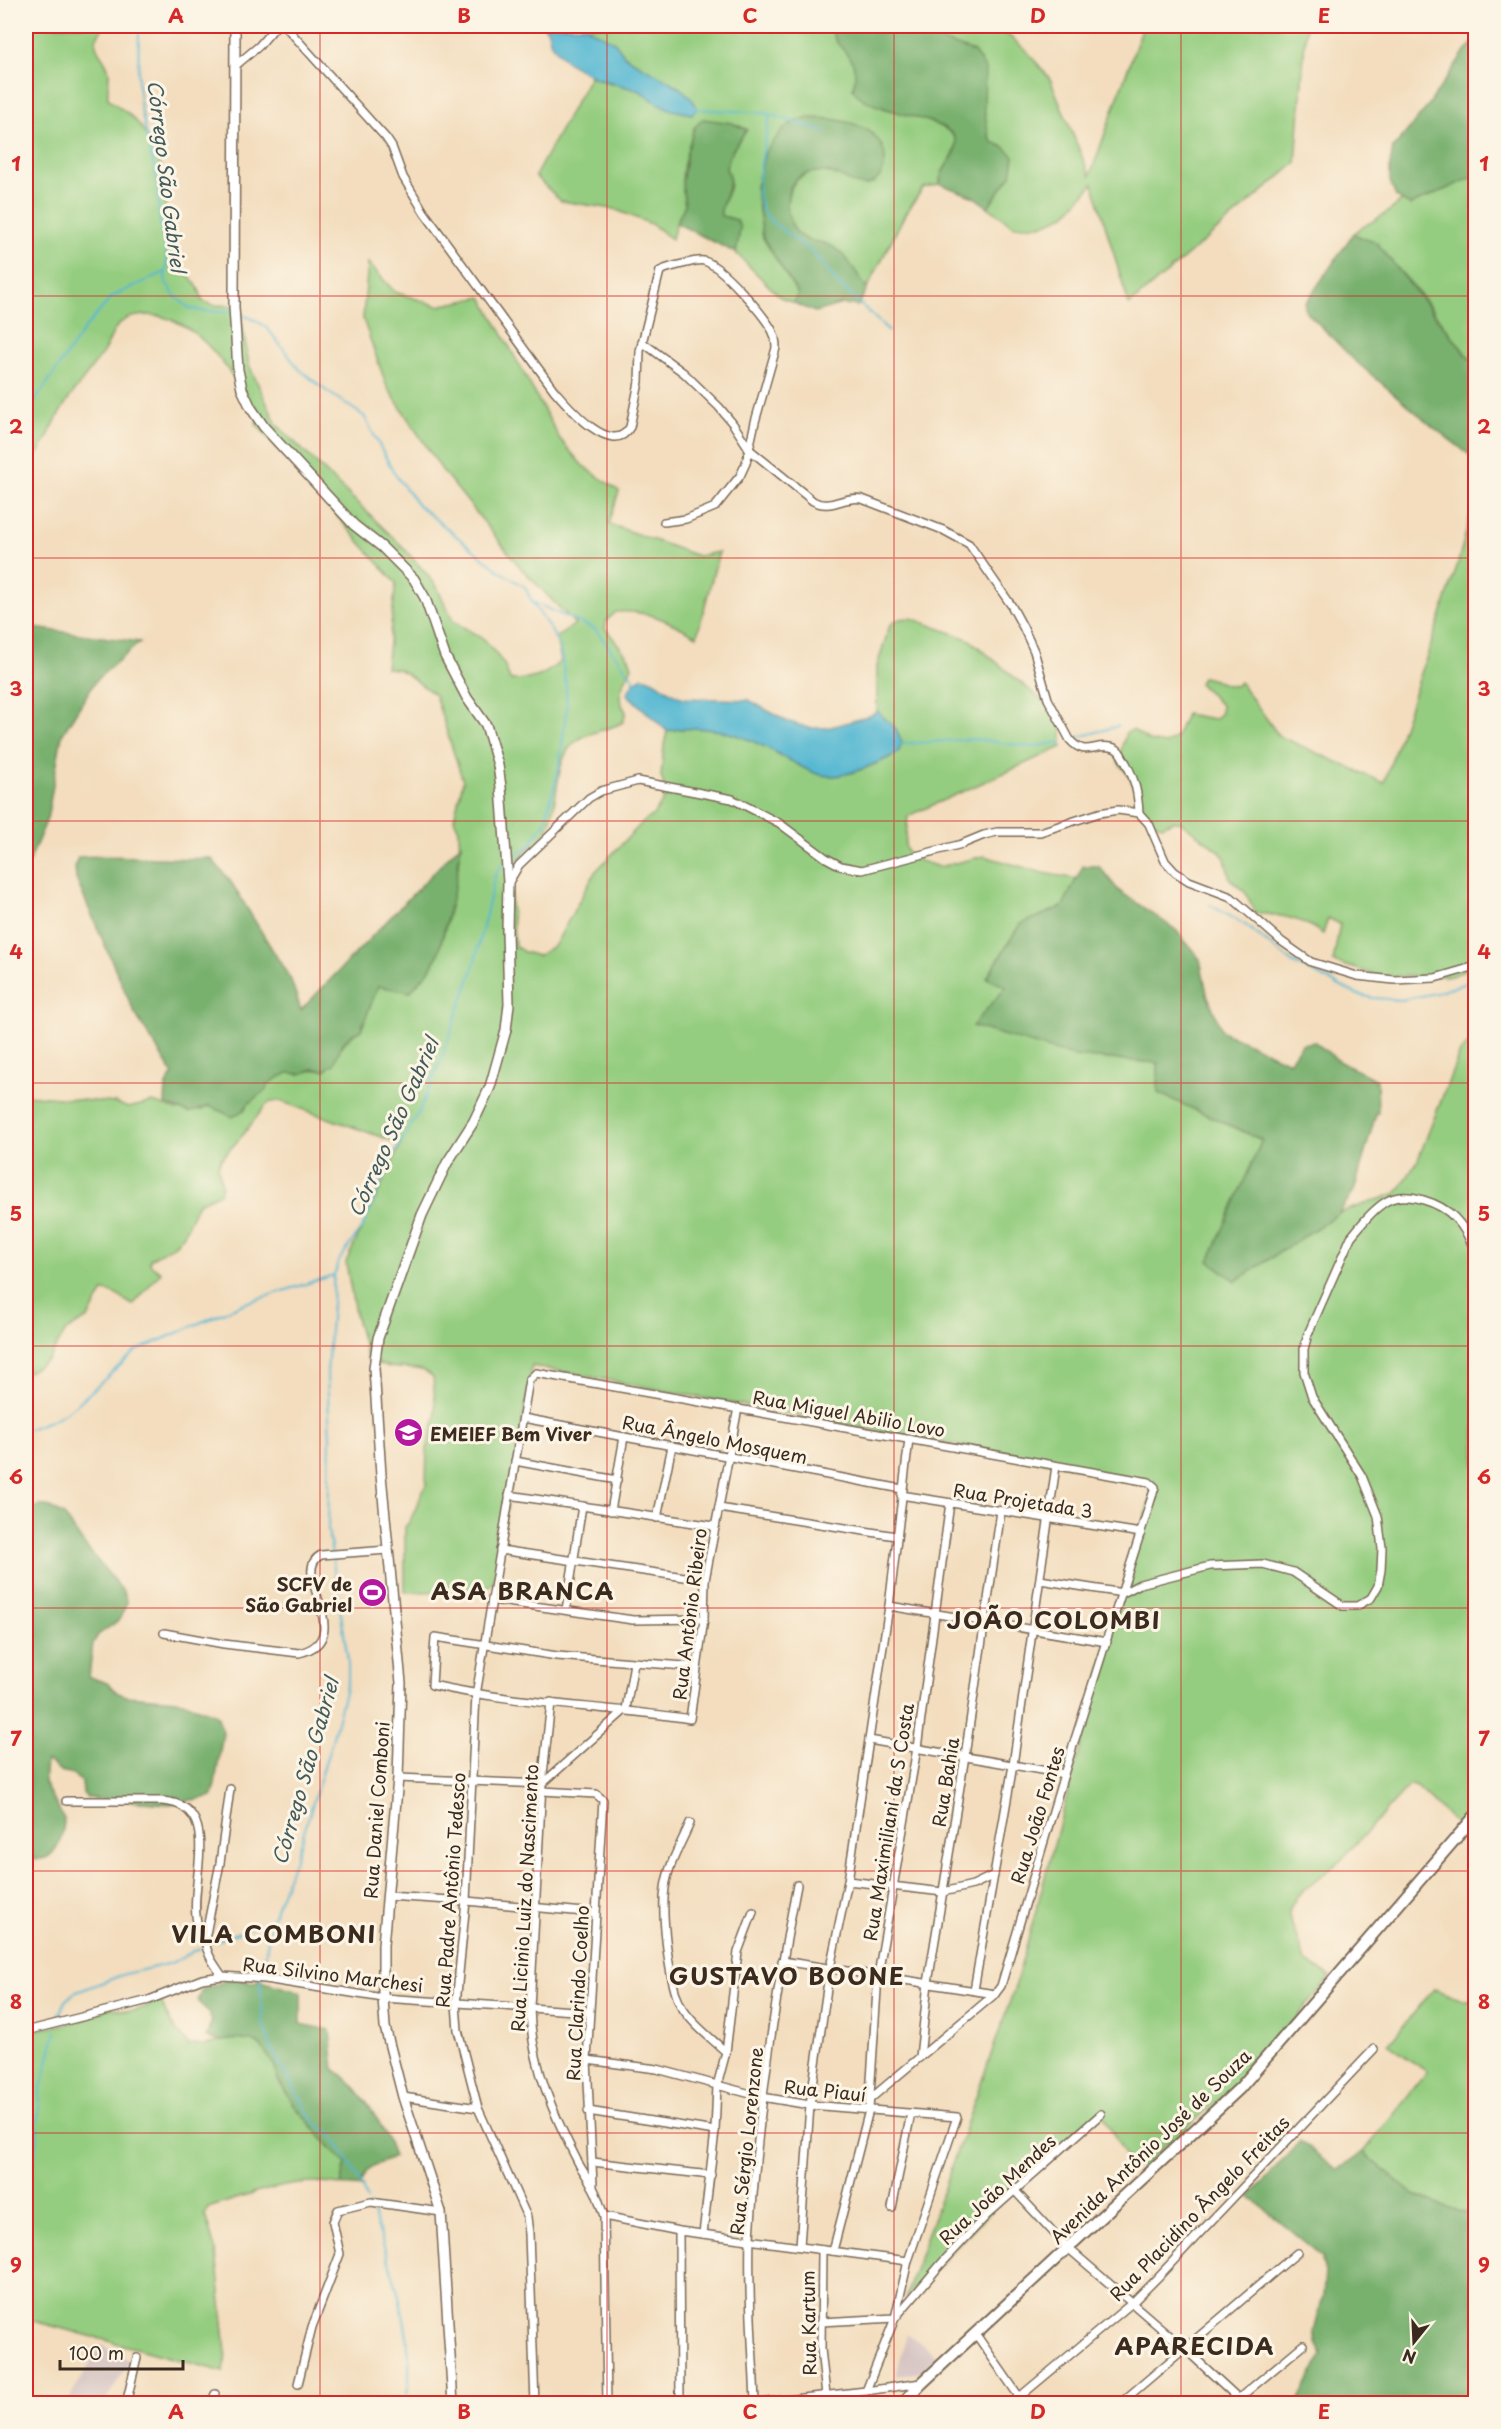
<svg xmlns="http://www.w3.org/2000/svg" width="1501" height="2429" font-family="'Playpen Sans',sans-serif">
<rect width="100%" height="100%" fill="#fcf5e5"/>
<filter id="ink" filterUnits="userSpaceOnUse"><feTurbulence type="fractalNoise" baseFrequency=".0167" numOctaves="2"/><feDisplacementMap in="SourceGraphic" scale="12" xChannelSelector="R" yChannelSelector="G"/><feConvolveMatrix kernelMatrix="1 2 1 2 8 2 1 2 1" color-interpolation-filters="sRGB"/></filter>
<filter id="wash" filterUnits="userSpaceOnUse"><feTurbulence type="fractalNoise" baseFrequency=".008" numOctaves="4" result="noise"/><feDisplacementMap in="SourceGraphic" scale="24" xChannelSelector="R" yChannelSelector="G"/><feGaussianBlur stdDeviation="1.35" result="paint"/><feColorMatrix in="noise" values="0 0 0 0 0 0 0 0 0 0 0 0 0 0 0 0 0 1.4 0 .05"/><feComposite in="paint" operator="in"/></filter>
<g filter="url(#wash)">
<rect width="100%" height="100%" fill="#f3ddbe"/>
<g fill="#d2bfc0">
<polygon points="907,2333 940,2358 930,2371 896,2376"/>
<polygon points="101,2345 130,2361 104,2403 67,2403"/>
</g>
<g fill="#95cd80" stroke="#687c4f" stroke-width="1.5">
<path d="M26,26h79c-22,24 2,26 4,47 0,8 -2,17 -1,25 7,8 17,12 25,20 16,16 31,47 32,70 2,17 -3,33 3,50 2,8 6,18 11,25 9,14 21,20 23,38l11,4 26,1 10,59 28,60 125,121 34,39 17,36 32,19 19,24 6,16c24,0 33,-3 51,-19l-5,-23 19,-14 -55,-57 -78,-97 -55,-83 -24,-68 5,-56 27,29 43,14 44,-9 78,142 22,26 37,26 -10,33 89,32 21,-4 -22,84c-29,-15 -47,-26 -81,-24l-9,8 -2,8 24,30 3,9c-8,18 -19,26 -6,45l-3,10c-19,11 -37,8 -52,24 -16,17 -13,63 -24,84 -8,14 -26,21 -32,38 -8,24 -2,53 0,78l9,6 14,4 17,-11 40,-73 46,-48 13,-10 9,-13 2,-12 -4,-13 3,-31 3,-14c42,-9 79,4 115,25 15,8 33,21 51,20 19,-1 48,-14 65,-23l-2,-24 -19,-18v-45l13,-41 9,-6 12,-1 59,22 92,77v30l-154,69 -3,30 6,12 28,9 45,-11 59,17 35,6 -16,28 -42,17 -33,54 19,8 68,70 84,7v30l104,47 -52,122 26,19 103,-68 58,-20 20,-31 43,-110 15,-14v772l-15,18 -43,-41 -7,-2 -69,75 -44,36 -7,12 -1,8 16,45 26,16 -92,107 -74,61 -23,23 -16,-11 -25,-45 -58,46 -138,140 111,-314 107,-394 32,-108 -623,-116 -38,216 -9,6 -16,3 -64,1v-65l5,-6 16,-36 1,-36 9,-33 -3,-39c-12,-12 -26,-7 -42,-10 -8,-1 -16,-4 -24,-8l-12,-46 -9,-51 55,-118 -121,-43 -9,1 -6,4 -22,29 -22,24 -3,8 4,18 -2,8 -22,10 -15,33 -8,9 -25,14v5l11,8 -28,33c-10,-5 -18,-14 -30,-14l-15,27 -22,13 -18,29 -22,13v-278l90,8 12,5 25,-6 24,8h25l7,-4 14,6 21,-2c7,-11 31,-34 44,-37 4,-1 9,2 14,0 9,-2 13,-4 23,-3 11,-16 19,-31 36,-40l17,-44 32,6 18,-20 10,-17 7,-26 15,-71 -1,-28 -5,-11 9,-38 -28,-86 -28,-21 -9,-5 -12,-1 10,-85 -140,-159 2,-6 -3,-9c-26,-37 -57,-95 -110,-94 -8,1 -16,1 -22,6 -12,8 -13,23 -22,34 -13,19 -28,36 -40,56 -7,11 -15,32 -22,40 -3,5 -9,9 -13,12z"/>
<path d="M586,26h246l-1,2c13,24 30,31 22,61 8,5 18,15 28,18 15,5 71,16 75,34 3,15 -17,26 -16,43l-17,4 -20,30 -36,71c-9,-13 -17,-27 -28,-37 -13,-13 -31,-7 -41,-18 -18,-21 -14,-56 15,-62 13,-2 25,2 35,9l21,-51 -39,-11h-28l-12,5 -25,28 -9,36 7,50 35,56 -4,9 -14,-6 -44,-44 4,-25 -9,-10 -11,-2c0,-12 8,-19 10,-31 1,-6 -4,-12 -4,-18 1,-13 13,-28 21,-37l-1,-1 -14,-6 -38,5 -11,39 -1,16 3,22 -9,18 -4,16 -21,-15 -37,-15 -53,-8 -26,-25 55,-100c16,8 34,8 50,15 19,8 31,21 52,23l3,-10c-19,-22 -46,-31 -69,-48 -6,-3 -7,-10 -12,-14 -9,-7 -20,-8 -28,-16z"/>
<polygon points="899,26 997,26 1026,50 1050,79 1090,176 1143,26 1306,26 1296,163 1129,305 1093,184 1065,215 1041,225 1014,226 988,207 1011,175 1014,156 1004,148 992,142 987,129 984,108 915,32"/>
<path d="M1475,176v185l-6,-3c-25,-32 -80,-112 -116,-124 16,-13 35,-18 49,-34l8,5z"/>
<path d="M1475,498v467l-24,11h-71l-47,-14 7,-38 -12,-6 -5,16c-24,-17 -39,-18 -67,-21l-11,-21 -15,-13 -5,-21 -7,-8 -36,-27 -9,-2 -11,5c-22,-5 -23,-32 -32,-48 -3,-6 -8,-11 -12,-16l8,-30 7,-2 16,11 17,3 10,-7 10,-23 28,5 7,-6v-8l-22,-22 3,-6c13,1 20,9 33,9l5,-4 39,54 105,47 72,-213z"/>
<polygon points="1434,1989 1468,2002 1475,1996 1475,2217 1414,2195 1363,2152 1427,2072 1388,2044"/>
<path d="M161,1999c4,18 14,32 28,46 21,3 41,-10 63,-4 8,2 18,16 22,23 3,5 2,12 5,18 16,24 35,47 54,68 4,5 9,7 13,13l-5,22c-46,-8 -90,9 -133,23l-3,7 11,37 10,100 -2,20 -194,-52 -4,8 1,-296 54,-11 30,-14c23,8 29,3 50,-8z"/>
</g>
<g fill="#78b06e" stroke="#5a6d46" stroke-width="1.5">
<path d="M832,26h67l75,26 11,16 -1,40 5,29 3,5 12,5 10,9 -3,19 -23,32 -14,-10 -34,-13c-1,-17 19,-27 16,-42 -4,-28 -89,-26 -103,-53 10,-39 -22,-37 -21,-63z"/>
<polygon points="1475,40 1475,176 1410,205 1396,197 1390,181 1390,165 1393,148 1425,110 1463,54"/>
<path d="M809,118c25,0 61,3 73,28 4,8 4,18 0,27 -4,8 -13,14 -22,12 -8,-1 -14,-6 -21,-9 -19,-8 -47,-6 -51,19 -3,15 3,39 18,44 11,4 20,2 30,10 13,10 22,26 31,40l-9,17 -16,-2 -27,8 -21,-9 4,-9 -35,-56 -7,-50 9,-36 19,-24 12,-7z"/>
<path d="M703,119l29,4 15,7c-9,11 -19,24 -21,39 11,16 -7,30 -5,47l16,4 3,8 -4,25 -60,-30 9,-18 -3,-22 5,-31 7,-24z"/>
<polygon points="1353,234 1377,243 1469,358 1475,361 1475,459 1433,427 1353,359 1305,310 1305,304"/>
<polygon points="26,627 140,642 96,680 62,735 47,819 26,869"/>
<path d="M461,844l-6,42 -17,69 -10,17 -18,20 -32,-6 -17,44 -10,5 -9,9 -8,20 -9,6 -12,-1 -12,5 -13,-1 -12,6 -8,6 -2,5 -17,13 -5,7 -11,7 -24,-11 -20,7 -24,-9 1,-19 7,-11 -39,-62 -58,-133 -1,-13 3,-9c45,-3 89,4 133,1l20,24 60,98 10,30z"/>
<polygon points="1083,866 1099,866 1118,890 1176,930 1200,959 1207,994 1222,1031 1289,1062 1302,1044 1315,1042 1340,1062 1377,1080 1378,1113 1376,1114 1354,1191 1339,1213 1236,1281 1209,1261 1262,1140 1158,1093 1158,1063 1074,1056 972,1026 1006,987 987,978 1020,924 1062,907"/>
<path d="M40,1506h7l17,9 19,28 40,48 4,12 -8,17 -21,15 -5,8 -4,34 18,6 11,10 9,3 50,4 40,15 6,17 -10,64 -43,8 -83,-6 -4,-5 -1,-11 -12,-9 -11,-2 -7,-7 -6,-3 -2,22 20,36c0,12 -6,35 -19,39 -5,2 -13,0 -19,1v-350z"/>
<path d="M233,1978l19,5 8,-4 3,3 38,10v32l29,6 4,39c25,16 52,59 60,88 -19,11 -23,3 -34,27l3,3 -22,-2 5,-22 -11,-10 -40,-47 -17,-26 -4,-16 -15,-20 -6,-3 -16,-2 -19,2 -12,-4 6,-17c-3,-8 -10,-12 -14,-20l4,-10z"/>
<polygon points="1300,2141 1338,2170 1363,2152 1414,2195 1475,2217 1475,2403 1297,2403 1322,2355 1316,2343 1314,2331 1323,2296 1325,2272 1322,2261 1323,2257 1250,2197"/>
</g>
<g fill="#53b7d2" stroke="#477078" stroke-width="1.5">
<path d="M543,26h43c8,8 19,9 28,16 5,4 7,11 12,15 18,13 65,29 71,52l-5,5 -20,-4 -15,-7 -17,-12 -47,-14 -27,-16 -15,-17 -3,-13z"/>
<path d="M643,677c15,3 25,17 41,21l65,2 37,21 23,7h17l13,-3 33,-10 5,-4 19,18 6,14 -4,10c-17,9 -46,22 -65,23 -18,1 -36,-12 -51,-20 -36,-21 -73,-34 -115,-25l-40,-37 7,-12z"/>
</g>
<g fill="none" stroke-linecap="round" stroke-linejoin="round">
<g stroke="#53b7d2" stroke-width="2">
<polyline points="139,26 138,84 141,110 157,181 160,223 167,257 165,281 175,296 189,308 201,311 232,312"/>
<polyline points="695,109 765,113 826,132"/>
<polyline points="770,115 760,169 758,195 762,210 773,223 811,251 837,282 889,331"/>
<polyline points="238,313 257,321 268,329 299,369 328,392 364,416 394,473 418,505 501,572 525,587 532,602 552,632 560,648 565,679 567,704 560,763 545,822 529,846 510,859"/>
<polyline points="26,414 85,328 113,296 165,272"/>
<polyline points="532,602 595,629 636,682"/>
<polyline points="1075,738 1118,726"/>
<polyline points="899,744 975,739 1031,747 1062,742"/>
<polyline points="1210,905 1244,924 1292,962 1356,994 1373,998 1401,1000 1436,993 1476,980"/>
<polyline points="26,1430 55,1419 75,1406 136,1351 245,1303 334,1275"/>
<polyline points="213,1942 272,1920"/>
<polyline points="58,2017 65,2001 74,1993 125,1974 172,1963 200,1948"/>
<polyline points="26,2194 37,2141 40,2092 56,2032"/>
<polyline points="367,2200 359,2180 337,2142 330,2133 313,2122 271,2048 263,2023 260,1983 272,1919 298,1851 332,1741 348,1680 348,1660 328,1529 330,1438 327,1374 334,1275 340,1259 363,1226 390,1160 419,1112 441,1060 473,969 496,872 503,865"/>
<path d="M370,2205c19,55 51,141 35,199"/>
</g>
</g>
</g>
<g filter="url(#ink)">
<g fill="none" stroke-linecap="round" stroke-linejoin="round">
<defs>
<g id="minor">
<path d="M285,26l101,112 6,9 11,30 21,35 130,178c13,15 58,69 76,37l9,-45 1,-31 20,-80c5,-3 39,-12 44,-10 17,4 59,53 68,69 3,6 4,12 4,18l-21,74 -9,41 -6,13 -25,31 -29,12 -22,3"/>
<polyline points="235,66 259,46 276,26"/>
<path d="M642,342l42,31 35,34 14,17 17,26 63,51c18,10 31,-6 49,-2l81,31 26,14 42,61 12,22 11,24 14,48 22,41c15,17 23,4 40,7 10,1 11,8 16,16 9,17 12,30 13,50"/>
<polyline points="509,882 519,865 589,798 601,791 638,781 732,799 779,823 826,858 841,866 862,870 962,844 984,835 997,832 1040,832 1099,813 1118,810 1139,813 1149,824 1165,861 1175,872 1189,881 1231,897 1281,941 1311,962 1357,976 1394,980 1435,978 1476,966"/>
<polyline points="523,1418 902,1489"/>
<polyline points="515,1461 617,1480"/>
<polyline points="509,1495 714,1526"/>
<polyline points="901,1495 1141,1533"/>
<polyline points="719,1508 896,1536"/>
<polyline points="611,1511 624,1437"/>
<polyline points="657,1518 672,1446"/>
<polyline points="500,1550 705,1580"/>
<path d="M1040,1580l83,13 17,-9 70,-18 53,-2 30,8 50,34h14l14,-8 7,-12 3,-16 1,-22 -4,-32 -16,-40 -50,-79 -8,-25v-23l4,-15 43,-97c10,-12 22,-28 36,-36 19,-11 54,2 68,17 10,10 16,23 21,36"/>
<polyline points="492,1600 633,1620 704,1619"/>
<polyline points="889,1606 1107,1642"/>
<polyline points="566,1610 582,1506"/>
<path d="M164,1633l60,11 75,9c60,-14 -11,-81 22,-98l67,-5"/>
<path d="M697,1667l-140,-11 -122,-19 -3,48c84,19 172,21 258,34l14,-100 1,-39 33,-172"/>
<path d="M551,1702l-9,82 -12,224c1,57 24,108 50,158 4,7 9,13 12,20 6,9 8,20 12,30l3,188"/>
<polyline points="869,1740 1064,1774"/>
<polyline points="398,1778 542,1784"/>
<polyline points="542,1784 626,1709 634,1663"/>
<polyline points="542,1791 596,1794 603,1800 587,2060 593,2185"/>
<path d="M66,1801h96c63,4 26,82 35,121 1,6 6,11 8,17 1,4 1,9 3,13 3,9 10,17 14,24"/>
<path d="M690,1823c-9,21 -22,42 -25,65 -4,25 4,97 16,118 11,18 30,32 45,46"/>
<polyline points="848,1881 943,1892 973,1885 994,1875"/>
<polyline points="387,1896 466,1901 595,1913"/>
<polyline points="205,1939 220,1863 230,1789"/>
<polyline points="782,1961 995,1994"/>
<polyline points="974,1990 1013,1765 1056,1466"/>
<polyline points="26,2031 149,2000 202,1979 222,1976 265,1979 383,1998 589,2012"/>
<polyline points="920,2057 928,1983 965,1756 1001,1511"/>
<polyline points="587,2060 657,2069 762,2097 810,2105 957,2117 908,2261 895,2318 866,2391"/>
<polyline points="403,2097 478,2108"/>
<polyline points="588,2111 715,2131"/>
<polyline points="592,2162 711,2175"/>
<polyline points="1015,2191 1068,2248 1184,2348 1238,2398"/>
<polyline points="892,2208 911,2113"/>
<polyline points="604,2216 679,2231 908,2261"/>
<polyline points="679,2231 680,2404"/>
<polyline points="703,2234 715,2131 717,2086 726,2052 738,1952 753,1912"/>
<polyline points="800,2246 810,2105 830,1968 848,1881 869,1740 889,1606 909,1439"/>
<polyline points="822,2250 821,2349 826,2395"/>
<polyline points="833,2251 869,2110 878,1975 917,1748 950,1503"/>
<polyline points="821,2322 895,2318 941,2264 986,2216 1101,2114"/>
<polyline points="975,2333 1018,2395"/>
<polyline points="298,2384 312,2327 340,2254 333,2222 338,2210 371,2202 441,2212"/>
<polyline points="1123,2401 1297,2253"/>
<path d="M755,2403c-2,-54 -7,-110 -5,-165 7,-119 24,-236 47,-353"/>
<polyline points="126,2404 137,2358"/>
<polyline points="211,2404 215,2394"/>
<polyline points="535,2404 529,2234 527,2217 478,2108 458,2030 456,2004 466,1901 476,1695 529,1380 536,1373 1149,1482 1155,1487 1064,1774 1001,1986 995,1994 870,2099"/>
<polyline points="748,2404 866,2391 921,2383"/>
<polyline points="1011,2404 1132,2303 1157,2278 1374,2049"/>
<polyline points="1232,2404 1303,2345"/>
</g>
<polyline id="tertiary" points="235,26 234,307 238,370 242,389 251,408 264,427 354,525 382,547 414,579 425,598 445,656 467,698 486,725 498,765 501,787 508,882 507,932 509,1004 506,1030 490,1087 474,1121 447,1163 422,1215 378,1338 374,1368 381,1475 401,1683 398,1778 383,1945 383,1998 385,2027 403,2097 441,2212 453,2404"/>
<polyline id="primary" points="902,2404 922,2383 1240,2088 1476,1815"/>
</defs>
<use href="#minor" stroke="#7b6956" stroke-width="10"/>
<use href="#tertiary" stroke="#7b6956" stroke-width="12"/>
<use href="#primary" stroke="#7b6956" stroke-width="14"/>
<use href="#minor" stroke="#fff" stroke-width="7"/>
<use href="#tertiary" stroke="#fff" stroke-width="9"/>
<use href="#primary" stroke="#fff" stroke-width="10"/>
</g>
</g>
<path fill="none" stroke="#d62828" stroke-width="1.5" stroke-opacity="0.55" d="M320,26v2378M607,26v2378M894,26v2378M1181,26v2378M26,296h1450M26,558h1450M26,821h1450M26,1083h1450M26,1346h1450M26,1608h1450M26,1871h1450M26,2133h1450"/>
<defs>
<symbol id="school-disc" viewBox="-11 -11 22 22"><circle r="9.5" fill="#b5179e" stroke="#fcf5e5"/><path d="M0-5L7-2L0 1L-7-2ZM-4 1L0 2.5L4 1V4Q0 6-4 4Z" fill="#fff"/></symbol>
<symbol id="stadium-disc" viewBox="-11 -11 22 22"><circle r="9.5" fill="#b5179e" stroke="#fcf5e5"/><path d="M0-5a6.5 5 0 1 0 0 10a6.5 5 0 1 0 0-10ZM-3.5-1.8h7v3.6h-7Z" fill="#fff"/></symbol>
</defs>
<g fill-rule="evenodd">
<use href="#school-disc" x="392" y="1416" width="33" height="33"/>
<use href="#stadium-disc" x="356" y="1576" width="33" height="33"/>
</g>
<g text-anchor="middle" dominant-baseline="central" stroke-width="6" stroke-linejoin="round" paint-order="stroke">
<g font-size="18" fill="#3b2a1e" stroke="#fcf5e5">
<text transform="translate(849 1413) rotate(10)">Rua Miguel Abilio Lovo</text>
<text transform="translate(715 1439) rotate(11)">Rua Ângelo Mosquem</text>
<text transform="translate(1023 1500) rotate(9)">Rua Projetada 3</text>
<text transform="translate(689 1614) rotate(-83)">Rua Antônio Ribeiro</text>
<text transform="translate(945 1782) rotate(-81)">Rua Bahia</text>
<text transform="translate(376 1810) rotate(-86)">Rua Daniel Comboni</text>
<text transform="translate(1037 1815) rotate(-73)">Rua João Fontes</text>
<text transform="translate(888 1822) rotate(-81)">Rua Maximiliani da S Costa</text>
<text transform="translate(450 1890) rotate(-86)">Rua Padre Antônio Tedesco</text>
<text transform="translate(524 1898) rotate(-87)">Rua Licinio Luiz do Nascimento</text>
<text transform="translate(333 1974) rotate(7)">Rua Silvino Marchesi</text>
<text transform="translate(577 1993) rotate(-87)">Rua Clarindo Coelho</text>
<text transform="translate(825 2090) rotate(6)">Rua Piauí</text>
<text transform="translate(746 2141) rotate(-84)">Rua Sérgio Lorenzone</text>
<text transform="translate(1150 2146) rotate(-44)">Avenida Antônio José de Souza</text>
<text transform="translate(997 2189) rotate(-43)">Rua João Mendes</text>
<text transform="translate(1199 2208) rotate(-46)">Rua Placidino Ângelo Freitas</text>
<text transform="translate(808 2323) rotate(-91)">Rua Kartum</text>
</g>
<g font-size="18" font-weight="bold" fill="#3b2a1e" stroke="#fcf5e5" text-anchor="start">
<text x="430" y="1433">EMEIEF Bem Viver</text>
<text x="352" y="1583" text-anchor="end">SCFV de<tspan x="352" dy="21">São Gabriel</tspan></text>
</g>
<g font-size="20" font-style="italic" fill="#435b5d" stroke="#fcf5e5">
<text transform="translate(167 176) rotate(83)">Córrego São Gabriel</text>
<text transform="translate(393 1127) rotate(-66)">Córrego São Gabriel</text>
<text transform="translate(305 1771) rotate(-74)">Córrego São Gabriel</text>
</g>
<g font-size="24" font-weight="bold" letter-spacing="1.5" fill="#3b2a1e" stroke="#fcf5e5">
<text x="523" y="1590">ASA BRANCA</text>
<text x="1054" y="1619">JOÃO COLOMBI</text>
<text x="274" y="1933">VILA COMBONI</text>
<text x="787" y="1975">GUSTAVO BOONE</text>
<text x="1195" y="2345">APARECIDA</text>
</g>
</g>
<rect width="1501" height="2429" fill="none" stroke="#fcf5e5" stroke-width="66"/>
<g transform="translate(1414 2342) rotate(198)" stroke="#fcf5e5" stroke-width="4.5" paint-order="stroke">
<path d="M0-4.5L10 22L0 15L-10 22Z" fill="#3b2a1e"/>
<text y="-9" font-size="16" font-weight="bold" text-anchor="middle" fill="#3b2a1e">N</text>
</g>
<path d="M60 2360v9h123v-9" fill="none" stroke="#3b2a1e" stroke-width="3"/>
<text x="69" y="2360" font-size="18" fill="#3b2a1e" stroke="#fcf5e5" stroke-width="4.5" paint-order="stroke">100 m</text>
<rect x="33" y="33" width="1435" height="2363" fill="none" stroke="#d62828" stroke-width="2"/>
<g font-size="20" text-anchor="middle" font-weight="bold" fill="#d62828">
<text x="176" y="23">A</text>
<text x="464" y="23">B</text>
<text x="750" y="23">C</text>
<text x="1038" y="23">D</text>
<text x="1324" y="23">E</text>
<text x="16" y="171">1</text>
<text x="1484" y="171">1</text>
<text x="16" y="434">2</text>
<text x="1484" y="434">2</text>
<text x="16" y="696">3</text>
<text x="1484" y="696">3</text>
<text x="16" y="959">4</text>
<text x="1484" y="959">4</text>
<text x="16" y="1221">5</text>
<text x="1484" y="1221">5</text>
<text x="16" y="1484">6</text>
<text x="1484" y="1484">6</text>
<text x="16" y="1746">7</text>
<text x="1484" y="1746">7</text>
<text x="16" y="2009">8</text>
<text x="1484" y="2009">8</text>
<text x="16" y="2272">9</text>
<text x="1484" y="2272">9</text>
<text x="176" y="2419">A</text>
<text x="464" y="2419">B</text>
<text x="750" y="2419">C</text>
<text x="1038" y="2419">D</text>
<text x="1324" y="2419">E</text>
</g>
</svg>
